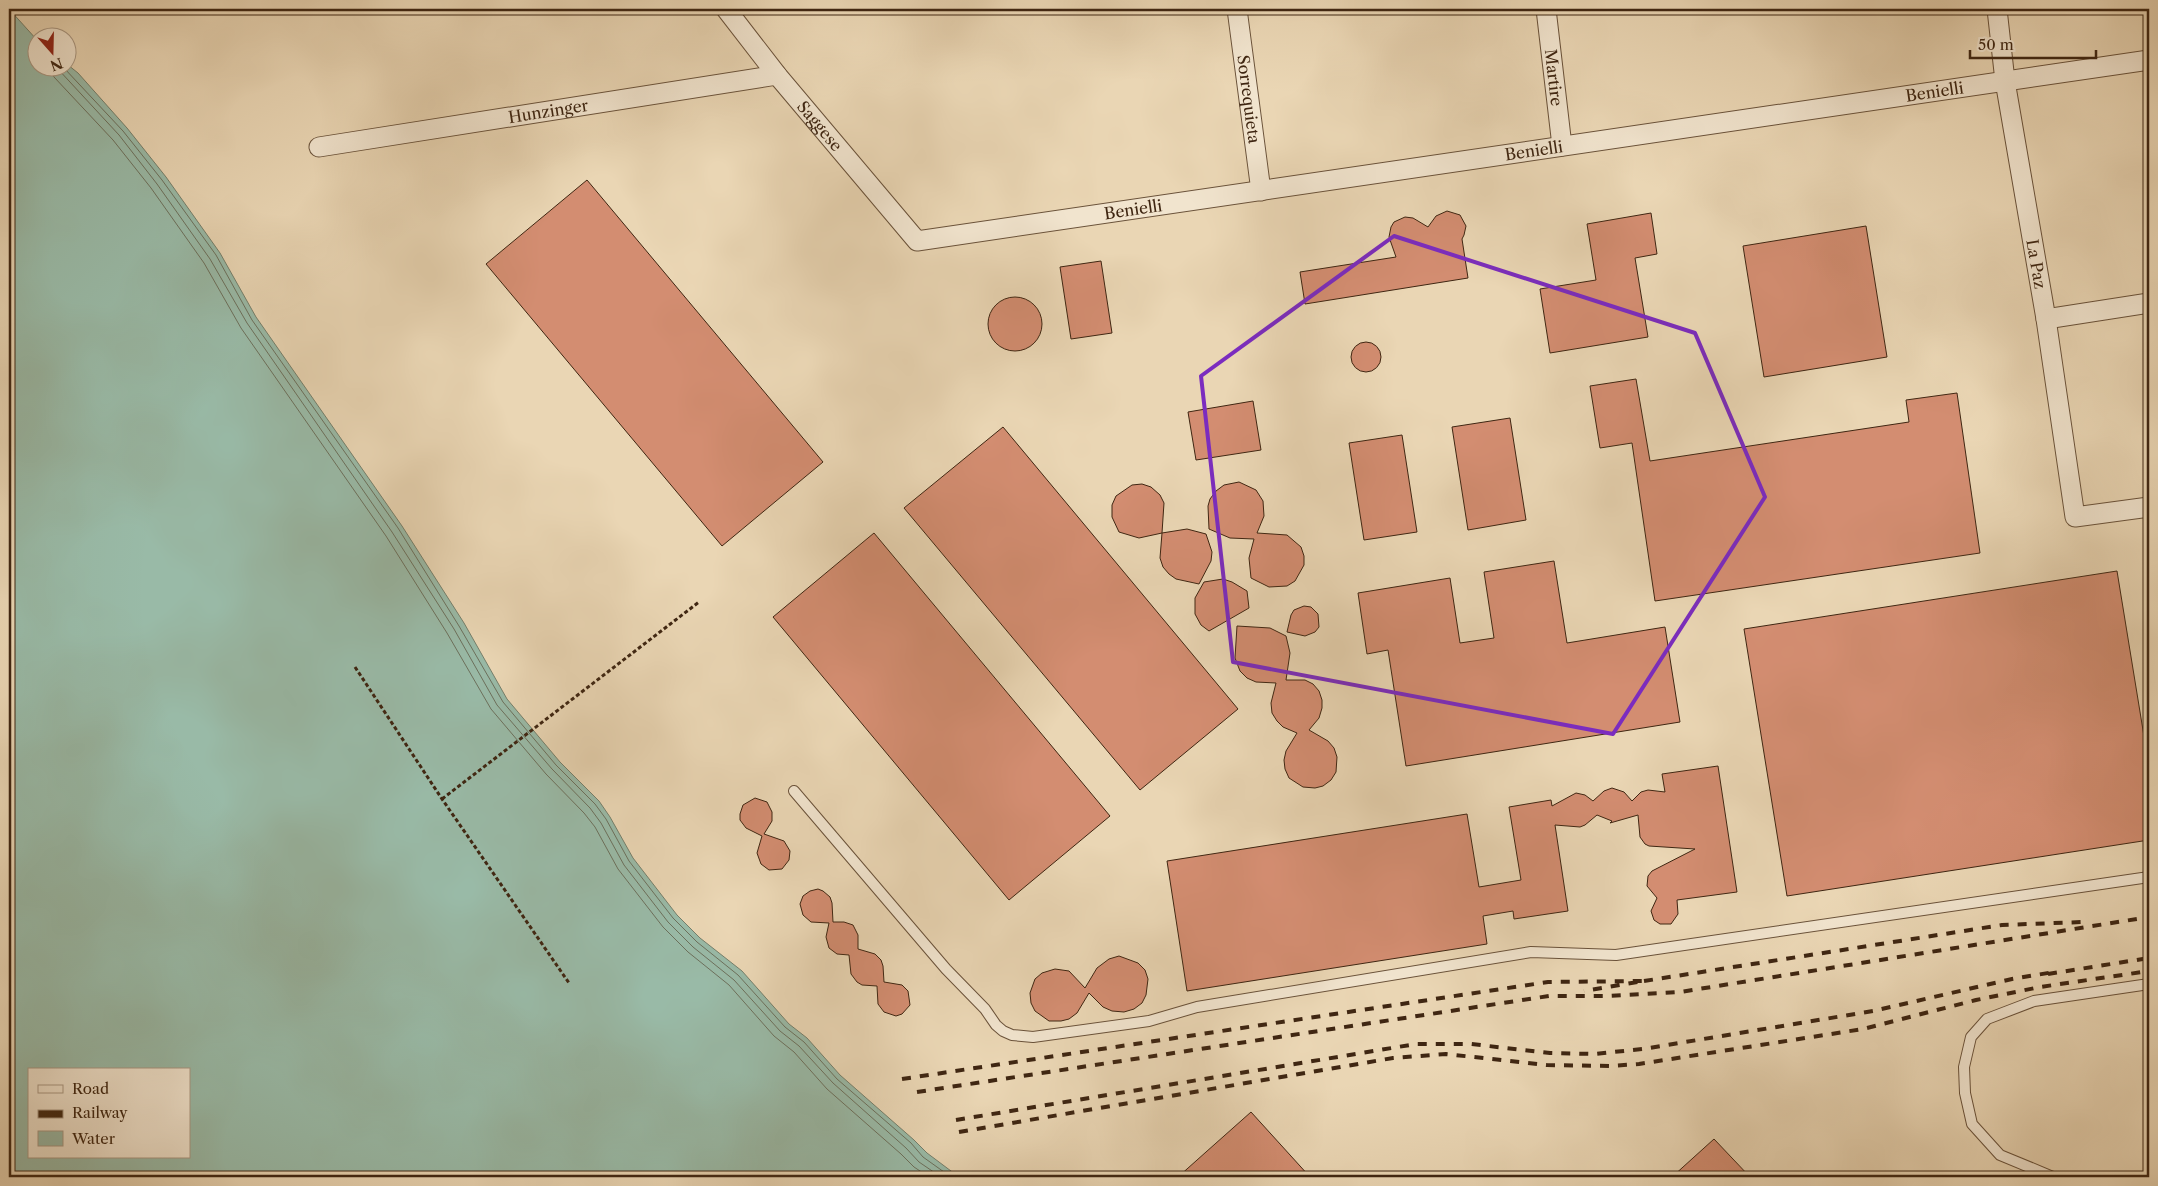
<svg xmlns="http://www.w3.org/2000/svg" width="2158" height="1186" font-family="'Libre Caslon Text',serif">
<rect width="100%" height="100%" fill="#ead6b4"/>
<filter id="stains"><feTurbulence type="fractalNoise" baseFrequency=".004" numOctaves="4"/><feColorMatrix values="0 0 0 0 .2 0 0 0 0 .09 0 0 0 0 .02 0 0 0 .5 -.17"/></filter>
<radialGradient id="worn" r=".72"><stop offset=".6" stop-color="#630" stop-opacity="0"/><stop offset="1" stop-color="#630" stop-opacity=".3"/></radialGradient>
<path fill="#99baa7" stroke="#757f6b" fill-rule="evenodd" d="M9,9l28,31 1,28h30v-3l10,8 49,55 39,49 54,76 36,64 146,209 62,97 43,76 53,63 39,39 11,16 23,41 44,57 23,23 42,33 47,53 18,14 33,37 74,65 13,13 32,24h-950zM29,1070h160v87h-160z"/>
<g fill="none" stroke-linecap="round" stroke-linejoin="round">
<g stroke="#6c705c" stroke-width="1">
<polyline points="49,68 54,77 113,140 151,188 204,263 241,328 386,536 447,633 491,709 546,774 584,813 595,827 618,869 663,927 688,952 729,985 774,1036 794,1052 827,1089 901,1154 914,1167 929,1177"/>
<polyline points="57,68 119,135 157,184 210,259 247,323 392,532 454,629 497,705 552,769 590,808 601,823 624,865 668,922 693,947 734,980 780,1031 799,1046 833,1083 906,1148 919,1162 941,1177"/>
<polyline points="64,68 123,131 162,180 216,255 252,320 398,528 459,626 503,702 556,765 595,804 606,819 629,861 673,918 697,942 738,975 785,1027 804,1042 837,1079 911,1143 923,1157 951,1177"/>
</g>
</g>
<g fill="#d38d71" stroke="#3f2612">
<polygon points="587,180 823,462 722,546 486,264"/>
<polygon points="1447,211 1460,215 1466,226 1464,235 1462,239 1468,278 1305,304 1300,272 1396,257 1389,237 1391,227 1394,222 1405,217 1413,218 1428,227 1436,216"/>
<polygon points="1651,213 1657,254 1635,258 1648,337 1550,353 1540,289 1596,280 1587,224"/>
<polygon points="1866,226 1887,357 1764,377 1743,246"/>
<polygon points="1101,261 1112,333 1071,339 1060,267"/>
<circle cx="1015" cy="324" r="27"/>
<circle cx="1366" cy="357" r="15"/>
<polygon points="1636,379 1650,461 1909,422 1906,400 1957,393 1980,553 1655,601 1632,443 1600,448 1590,386"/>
<polygon points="1253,401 1261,450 1196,460 1188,412"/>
<polygon points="1510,418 1526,520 1468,530 1452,427"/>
<polygon points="1003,427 1238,709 1140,790 904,508"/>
<polygon points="1402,435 1417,532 1364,540 1349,443"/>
<polygon points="1239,482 1256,490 1263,501 1264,516 1257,533 1287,535 1301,547 1304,556 1304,565 1295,581 1287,586 1269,587 1251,578 1249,558 1254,539 1230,538 1209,529 1208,506 1210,499 1216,491 1224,485"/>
<polygon points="1142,484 1151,487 1160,495 1164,503 1162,533 1187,529 1206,534 1212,552 1211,561 1199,584 1176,579 1169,574 1163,567 1160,558 1162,533 1139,538 1119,532 1112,517 1112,505 1116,496 1132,485"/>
<polygon points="874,533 1110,816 1009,900 773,617"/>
<polygon points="1554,561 1567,643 1665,627 1680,722 1406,766 1388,650 1367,654 1358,593 1450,578 1460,643 1494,638 1484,572"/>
<polygon points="2117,571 2149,767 2149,840 1787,896 1744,629"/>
<polygon points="1223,579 1232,582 1247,591 1249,608 1209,631 1201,625 1195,614 1195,598 1204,582"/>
<polygon points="1304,606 1311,607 1318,614 1319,627 1315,632 1305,636 1287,632 1291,615 1294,610"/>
<polygon points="1237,626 1270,628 1286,636 1290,653 1286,680 1305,680 1313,684 1319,691 1322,700 1322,708 1319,718 1309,730 1328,741 1334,748 1337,757 1336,772 1331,780 1323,786 1315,788 1303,787 1289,778 1285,769 1284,760 1286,751 1297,733 1283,727 1277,721 1272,713 1271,703 1276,683 1256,682 1247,678 1240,671 1235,658"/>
<polygon points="1718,766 1737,892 1677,900 1678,914 1671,924 1660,924 1654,920 1651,911 1657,898 1647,886 1648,876 1652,871 1695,849 1649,846 1645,844 1640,837 1638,815 1610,823 1612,821 1597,815 1585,825 1580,827 1555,825 1568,911 1514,919 1513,911 1483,916 1487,944 1187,991 1167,861 1467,814 1479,887 1521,880 1509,807 1551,800 1552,806 1576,793 1585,795 1593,801 1604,791 1612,788 1624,792 1632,801 1641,792 1648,790 1665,792 1662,774"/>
<polygon points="755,798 767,802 772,812 772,821 764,834 784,841 790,851 789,860 782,869 769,870 761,864 757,853 762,836 746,828 740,820 740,814 743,805"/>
<polygon points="818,889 823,891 830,897 832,903 833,922 844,922 853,925 858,935 858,949 875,954 881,960 883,966 884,982 902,985 908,991 910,1005 902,1014 896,1016 884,1012 878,1004 877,986 862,985 857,982 851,974 849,955 837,954 829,948 826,937 829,923 811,922 803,915 800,904 803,896 810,891"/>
<polygon points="1119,956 1138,963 1145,970 1148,979 1146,995 1142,1003 1134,1009 1124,1012 1112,1011 1103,1007 1089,993 1077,1013 1069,1019 1061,1021 1049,1021 1035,1011 1031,1003 1030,993 1035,979 1042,973 1055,969 1069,971 1085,988 1097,968 1109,959"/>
<polygon points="1251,1112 1310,1177 1178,1177 1206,1152"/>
<polygon points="1714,1139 1750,1177 1672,1177"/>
</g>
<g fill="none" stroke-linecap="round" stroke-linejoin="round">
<defs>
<g id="lane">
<polyline points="794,791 946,969 985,1009 996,1025 1003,1031 1012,1035 1033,1037 1149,1021 1197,1007 1531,952 1616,955 2149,877"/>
<polyline points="2053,1177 2000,1155 1972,1124 1965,1093 1964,1067 1971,1037 1987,1019 2034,1001 2149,984"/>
</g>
<g id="street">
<path id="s1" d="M726,9l51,66 140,166 1232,-181"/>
<path id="s2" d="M1237,9l24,182"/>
<path id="s3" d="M1546,9l16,137"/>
<path id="s4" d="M1997,9l8,72 41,238 29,198 74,-10"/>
<path id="s5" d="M319,147l458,-72"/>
<polyline points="2046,319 2149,303"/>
</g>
</defs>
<use href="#lane" stroke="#6a523a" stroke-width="12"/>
<use href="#street" stroke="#6a523a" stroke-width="21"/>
<g stroke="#3f2612" stroke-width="3" stroke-dasharray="4 2.5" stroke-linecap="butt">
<polyline points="355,667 442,799 569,983"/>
<polyline points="442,799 699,602"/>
</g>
<use href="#lane" stroke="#f1e4ce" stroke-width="10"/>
<use href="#street" stroke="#f1e4ce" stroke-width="19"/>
<g stroke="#3f2612" stroke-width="4" stroke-dasharray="9 9" stroke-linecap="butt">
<polyline points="2048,974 2149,958"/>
<polyline points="1644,981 2002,925 2082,922"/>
<polyline points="902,1079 1548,982 1644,981 1584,991"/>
<polyline points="917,1092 1549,996 1606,996 1680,992 2149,917"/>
<polyline points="956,1120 1416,1044 1471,1044 1550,1053 1594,1054 1643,1049 1873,1011 2012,979 2054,972"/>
<polyline points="959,1132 1393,1058 1446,1054 1547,1065 1610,1066 1639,1064 1863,1029 1976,1000 2040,987 2149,971"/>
</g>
</g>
<path fill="none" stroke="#7b2cbf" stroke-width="4" stroke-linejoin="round" d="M1394,236l301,97 70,164 -152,237 -380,-72 -32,-286z"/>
<g text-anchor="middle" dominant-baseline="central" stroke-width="5" stroke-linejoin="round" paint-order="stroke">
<g font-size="16" fill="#3f2612" stroke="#f1e4ce">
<text stroke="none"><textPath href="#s3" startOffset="69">Martire</textPath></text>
<text stroke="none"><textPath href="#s1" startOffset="1329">Benielli</textPath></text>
<text stroke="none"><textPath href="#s2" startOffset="91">Sorrequieta</textPath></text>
<text stroke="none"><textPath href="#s5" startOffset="232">Hunzinger</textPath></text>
<text stroke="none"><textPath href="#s1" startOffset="150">Saggese</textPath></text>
<text stroke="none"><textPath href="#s1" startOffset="924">Benielli</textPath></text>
<text stroke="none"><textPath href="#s1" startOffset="519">Benielli</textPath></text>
<text stroke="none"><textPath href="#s4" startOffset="258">La Paz</textPath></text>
</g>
</g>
<rect width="2158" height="1186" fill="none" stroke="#ead6b4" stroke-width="30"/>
<rect x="10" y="10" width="2138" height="1166" fill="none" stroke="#3f2612" stroke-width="2.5"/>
<rect x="15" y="15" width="2128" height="1156" fill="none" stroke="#3f2612"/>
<rect x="28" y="1068" width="162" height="90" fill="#f1e4ce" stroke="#aa9883"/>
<rect x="38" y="1085" width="25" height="8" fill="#f1e4ce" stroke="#aa9883"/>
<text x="72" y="1094" font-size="15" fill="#3f2612">Road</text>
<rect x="38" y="1110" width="25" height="8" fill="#3f2612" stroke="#aa9883"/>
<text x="72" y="1118" font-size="15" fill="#3f2612">Railway</text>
<rect x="38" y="1131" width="25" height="15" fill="#99baa7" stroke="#aa9883"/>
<text x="72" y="1144" font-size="15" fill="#3f2612">Water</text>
<g transform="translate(52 52) rotate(160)"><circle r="24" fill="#f1e4ce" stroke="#aa9883"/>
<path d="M0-4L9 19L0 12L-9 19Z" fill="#8f2418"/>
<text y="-8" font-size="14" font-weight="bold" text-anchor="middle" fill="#3f2612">N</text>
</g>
<path d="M1970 50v8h126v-8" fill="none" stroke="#3f2612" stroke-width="2.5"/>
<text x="1978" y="50" font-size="15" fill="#3f2612" stroke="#f1e4ce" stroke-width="4" paint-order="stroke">50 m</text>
<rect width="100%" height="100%" filter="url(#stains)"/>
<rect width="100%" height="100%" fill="url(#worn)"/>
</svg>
